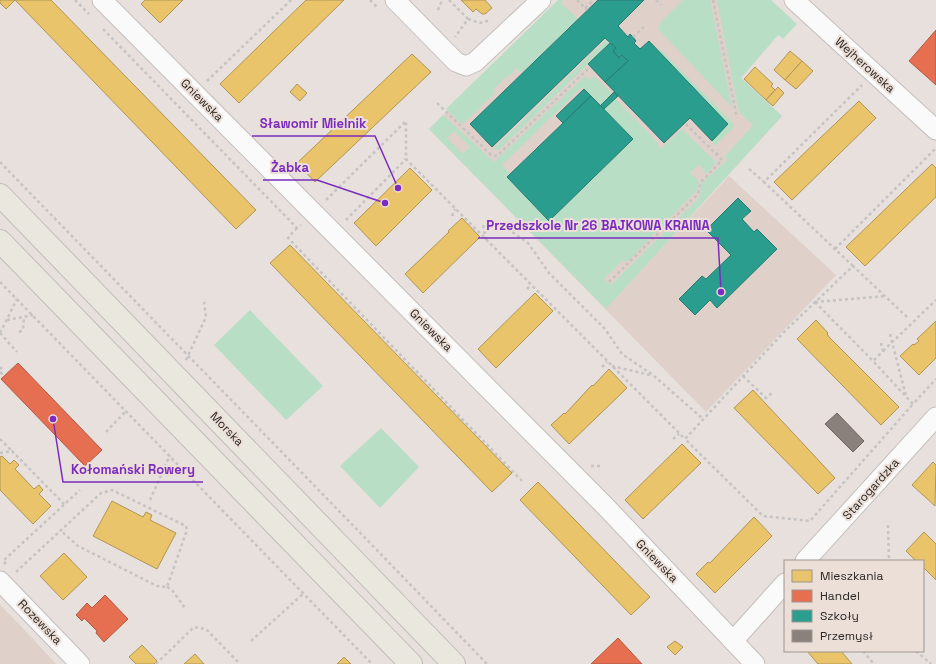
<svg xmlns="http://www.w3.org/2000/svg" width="936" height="664" font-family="'Space Grotesk',sans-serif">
<rect width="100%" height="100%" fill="#e7e0dc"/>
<g fill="#dfd1c9">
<polygon points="563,0 753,0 784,28 741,78 782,116 649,262 729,176 836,275 706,412 429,129"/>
<polygon points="0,605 17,622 56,664 0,664"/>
</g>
<g fill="#b9dec6" fill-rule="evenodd">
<polygon points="558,0 563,0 561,3 578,19 522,73 516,68 512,74 508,76 507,79 505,78 493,90 495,93 464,123 461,123 446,109"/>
<polygon points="683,0 710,0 732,107 658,29 660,23"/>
<path d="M717,0h54l26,24 -14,15 -5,-4 -37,43 41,38 -176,193 -177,-180 14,-14 51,47 91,-86 4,4 5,-4 18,18 -12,12 -18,-19 -80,78 8,9 -3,3 42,43 84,-81 -29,-30 11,-11 44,46 -1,2 3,3 21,-20 34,33 -9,12 -8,-9 -9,8 9,8 -1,8 -70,72 -3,1 -2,-2 -19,19 7,6 88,-87 3,-15 25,-23 -2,-4 28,-31 -12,-11 -3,-6zM454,131l16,16 -7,7 -16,-16z"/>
<polygon points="607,39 610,43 499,150 493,149"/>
<polygon points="661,50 734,124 734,127 715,146 712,141 728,124 659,52"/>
<polygon points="250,310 323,386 286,420 214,345"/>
<polygon points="381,428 419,467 380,508 340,466"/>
</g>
<g fill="#e9c46a" stroke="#b09555">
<polygon points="0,0 15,0 6,9 0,3"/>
<polygon points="15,0 51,0 256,210 236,229"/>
<polygon points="145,0 183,0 160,23 141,4"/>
<polygon points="306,0 344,0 239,103 220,84"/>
<polygon points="461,0 485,0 492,8 485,14 482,14 476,9 473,12"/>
<polygon points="790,51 802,61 785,80 774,70"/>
<polygon points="412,54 431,72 315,182 297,163"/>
<polygon points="802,61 813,71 796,89 785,80"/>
<polygon points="755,67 773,84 771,86 775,90 766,100 744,79"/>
<polygon points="297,84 307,93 300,101 290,92"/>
<polygon points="778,87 784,93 773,106 766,100"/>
<polygon points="859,101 876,118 792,200 774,182"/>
<polygon points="932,164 936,168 936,197 865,266 846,247"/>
<polygon points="410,168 432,190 376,246 354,223"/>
<polygon points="462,218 480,237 423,293 405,274 449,232 448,231"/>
<polygon points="290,245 512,473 492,492 270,263"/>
<polygon points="535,293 553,311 496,368 478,349"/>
<polygon points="816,320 828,333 827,334 830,338 899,407 881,425 797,339"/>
<polygon points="936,321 936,358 919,375 900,356 913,344 914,345 919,341 917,339"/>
<polygon points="609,369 627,388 569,444 551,425 564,413 565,414 592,385 593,386"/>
<polygon points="753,390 835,478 818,494 734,408"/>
<polygon points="682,444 701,463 643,519 625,500"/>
<polygon points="2,456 10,464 14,460 19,465 15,469 34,489 39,485 43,490 39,494 51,506 33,524 0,490 0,457"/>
<polygon points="933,462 936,465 935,506 912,485"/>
<polygon points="538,482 650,597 631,615 520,500"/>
<polygon points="112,501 143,517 146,512 152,515 150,520 176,533 157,569 93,536"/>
<polygon points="754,517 772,536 715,593 696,574 708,562 710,563"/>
<polygon points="924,532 936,544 936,580 923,567 923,561 916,561 906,551"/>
<polygon points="64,553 87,577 63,600 40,576"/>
<polygon points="675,641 683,647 675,655 667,647"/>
<polygon points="142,645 157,661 154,664 136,664 129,657"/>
<polygon points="807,651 841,651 852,664 818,664"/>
<polygon points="195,654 204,664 184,664"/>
<polygon points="344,657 351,664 337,664"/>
</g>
<g fill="#e76f51" stroke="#af5944">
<polygon points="936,30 936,85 909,61"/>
<polygon points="18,363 102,450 85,466 1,379"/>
<polygon points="105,595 128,619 104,642 96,633 97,631 84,618 82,621 76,615 87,603 92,608"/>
<polygon points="618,638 642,664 591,664"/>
</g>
<g fill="#2a9d8f" stroke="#2a7a6f">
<polygon points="598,0 644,0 618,26 628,37 630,34 633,37 636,41 634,43 640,49 649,41 728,124 712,141 690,118 664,143 605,82 628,61 622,55 619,58 613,51 616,48 605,38 492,147 470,124"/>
<polygon points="610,43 616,48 613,51 619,58 622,55 628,61 605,82 588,64"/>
<polygon points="584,89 591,96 563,123 556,116"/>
<polygon points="614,92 618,96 604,109 600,106"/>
<polygon points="591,96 633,139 549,221 507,177"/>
<polygon points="738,198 751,211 742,219 754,232 757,229 777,249 717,308 710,300 695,315 679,299 702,276 706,279 731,255 706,230"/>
</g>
<polygon fill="#8a817c" stroke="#6e6662" points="837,413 864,441 853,452 825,424"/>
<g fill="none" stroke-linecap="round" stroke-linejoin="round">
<defs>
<g id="street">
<polyline points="102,0 605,506 755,664"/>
<polyline points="395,0 456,62 466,66 475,62 541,0"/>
<polyline points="794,0 936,130"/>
<polyline points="805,561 936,417"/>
<polyline points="0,581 80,664"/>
<polyline points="733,641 785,583"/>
</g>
<g id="primary">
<polyline points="0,195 454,664"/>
<polyline points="0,241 411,664"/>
</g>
</defs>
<use href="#street" stroke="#c4bebb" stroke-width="21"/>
<use href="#primary" stroke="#c0bcba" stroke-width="24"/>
<g stroke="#c5c3c3" stroke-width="2.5" stroke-dasharray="3 3" stroke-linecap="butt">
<polyline points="75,0 89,14"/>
<polyline points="370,0 378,8"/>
<polyline points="449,0 468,19 455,37"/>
<polyline points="577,0 587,10"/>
<polyline points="656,0 661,5"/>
<polyline points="713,0 737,118"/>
<polyline points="585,8 594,0"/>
<polyline points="438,10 442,0"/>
<polyline points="468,19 480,23 491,20"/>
<polyline points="103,29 297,228 301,225"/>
<polyline points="633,37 645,26"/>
<polyline points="207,81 291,0"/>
<polyline points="437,103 491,155 497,156 590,67"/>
<polyline points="716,155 720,150"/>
<path d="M0,162c162,167 325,334 487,502"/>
<polyline points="749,169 764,182"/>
<polyline points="326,200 406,121 406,159 685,439"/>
<polyline points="452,216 455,209"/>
<polyline points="346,220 406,159"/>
<polyline points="297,228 288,238 522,481"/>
<polyline points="486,240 483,225 498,222 528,243 549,273 605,329 622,354 653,375 703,419"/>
<polyline points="835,249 936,148"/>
<polyline points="853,266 764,182 862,85"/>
<polyline points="0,282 372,664"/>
<polyline points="609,282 698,194 701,182 722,160 685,123"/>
<polyline points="527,289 531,285"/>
<polyline points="815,302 873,361"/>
<polyline points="815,302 886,296"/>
<polyline points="907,317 853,266 785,331 685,439 763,516 810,521 913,404"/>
<polyline points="7,320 33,315"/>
<polyline points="19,332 23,330 24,317"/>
<polyline points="0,333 17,299"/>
<polyline points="0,333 17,352"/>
<polyline points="890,334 906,396"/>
<polyline points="881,343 883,351 873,361 913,404 936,379"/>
<polyline points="883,351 936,300"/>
<polyline points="186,360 206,317 204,302"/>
<polyline points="612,366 650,375"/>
<polyline points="602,367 607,362"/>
<polyline points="0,369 2,367"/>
<polyline points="0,372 2,374 0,376"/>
<polyline points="743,376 766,398 773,392"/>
<polyline points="106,432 126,411"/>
<polyline points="0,439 12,451"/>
<polyline points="673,439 679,434"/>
<polyline points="0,453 12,451 64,504"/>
<polyline points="591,466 603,466"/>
<polyline points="150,500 170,455"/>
<polyline points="888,525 889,561"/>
<polyline points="6,564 3,561 80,490"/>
<polyline points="16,572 101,493 112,490 186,526 187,530 167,587 157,586 78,546 60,530"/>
<polyline points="167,587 172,590 185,608"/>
<polyline points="251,641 304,593"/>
<polyline points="863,651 874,664"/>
<polyline points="916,651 931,664"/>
<polyline points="156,664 194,627 206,629 240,664"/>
</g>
<use href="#street" stroke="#fbfafa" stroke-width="19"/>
<use href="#primary" stroke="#eae7df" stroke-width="22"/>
</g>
<g text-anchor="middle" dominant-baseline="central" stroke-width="4" stroke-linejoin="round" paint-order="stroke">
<g font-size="12" fill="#2b2724" stroke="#ebdfd8">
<text transform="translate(865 65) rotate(42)">Wejherowska</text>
<text transform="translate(202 100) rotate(45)">Gniewska</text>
<text transform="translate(431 330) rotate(45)">Gniewska</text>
<text transform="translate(227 429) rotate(46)">Morska</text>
<text transform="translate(871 489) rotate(-48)">Starogardzka</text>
<text transform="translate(657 561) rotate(46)">Gniewska</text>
<text transform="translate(40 622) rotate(46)">Rozewska</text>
</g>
</g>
<path fill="none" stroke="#7b2cbf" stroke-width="1.5" d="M398 188L375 136H252M385 203L317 180H263M721 292L718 238H478M53 419L63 482H203"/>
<g fill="#7b2cbf" stroke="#ebdfd8" stroke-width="1.5">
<circle cx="398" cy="188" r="4"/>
<circle cx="385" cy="203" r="4"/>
<circle cx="721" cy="292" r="4"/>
<circle cx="53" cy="419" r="4"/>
</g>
<g font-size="13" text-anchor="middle" font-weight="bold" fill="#7b2cbf" stroke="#ebdfd8" stroke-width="4" stroke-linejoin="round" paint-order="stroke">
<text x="313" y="128">Sławomir Mielnik</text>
<text x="290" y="172">Żabka</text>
<text x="598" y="230">Przedszkole Nr 26 BAJKOWA KRAINA</text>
<text x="133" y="474">Kołomański Rowery</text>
</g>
<rect x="784" y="560" width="140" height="92" fill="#ebdfd8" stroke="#9e9590"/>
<rect x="792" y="570" width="20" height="12" fill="#e9c46a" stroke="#9e9590"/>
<text x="820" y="580" font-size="12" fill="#2b2724">Mieszkania</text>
<rect x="792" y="590" width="20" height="12" fill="#e76f51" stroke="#9e9590"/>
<text x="820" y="600" font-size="12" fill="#2b2724">Handel</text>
<rect x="792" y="610" width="20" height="12" fill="#2a9d8f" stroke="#9e9590"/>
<text x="820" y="620" font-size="12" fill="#2b2724">Szkoły</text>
<rect x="792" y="630" width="20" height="12" fill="#8a817c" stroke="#9e9590"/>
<text x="820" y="640" font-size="12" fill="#2b2724">Przemysł</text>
</svg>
